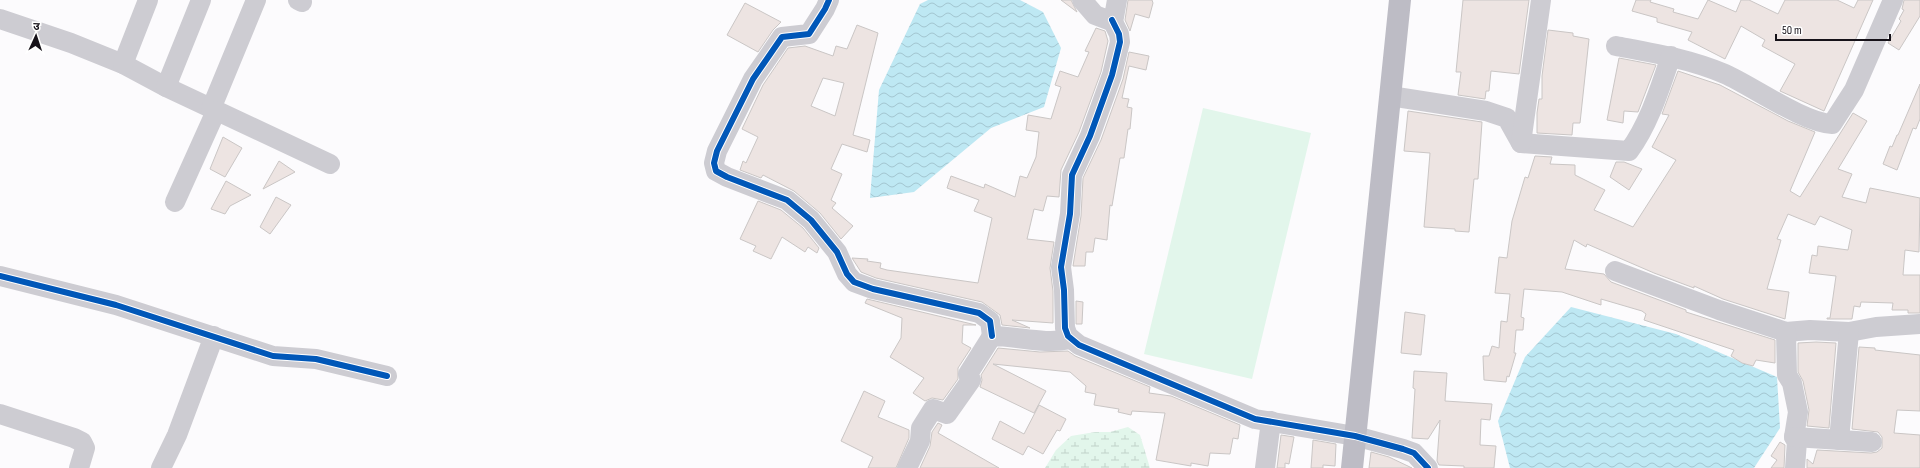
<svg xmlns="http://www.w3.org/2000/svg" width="1920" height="468" font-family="'Sofia Sans Condensed','Noto Sans Devanagari',sans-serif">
<defs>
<pattern id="wetland-marsh" width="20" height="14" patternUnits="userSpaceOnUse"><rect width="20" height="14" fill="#e2f6eb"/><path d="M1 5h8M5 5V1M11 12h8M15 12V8" fill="none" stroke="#c1d2c9"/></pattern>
<pattern id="water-waves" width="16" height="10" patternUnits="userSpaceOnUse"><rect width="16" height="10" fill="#bee8f3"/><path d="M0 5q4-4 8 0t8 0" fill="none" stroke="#a3c6d0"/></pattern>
</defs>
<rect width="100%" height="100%" fill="#fcfbfd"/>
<polygon fill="#e2f6eb" points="1203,108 1311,133 1252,379 1144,354"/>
<polygon fill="url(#wetland-marsh)" points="1128,427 1140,435 1150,468 1045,468 1056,450 1071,436 1095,432 1110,432"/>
<g fill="url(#water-waves)">
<polygon points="928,0 1020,0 1043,12 1061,48 1044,107 991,128 914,192 870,198 879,90 920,4"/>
<polygon points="1571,307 1676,334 1777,377 1780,428 1754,468 1510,468 1498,421 1525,357"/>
</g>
<g fill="#ede4e2" stroke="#cac6c5" fill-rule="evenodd">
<polygon points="1061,0 1071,0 1077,12"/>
<polygon points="1128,0 1152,0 1153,3 1149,18 1135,14 1130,31 1125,20"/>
<polygon points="1463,0 1529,0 1519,74 1491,71 1489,91 1486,91 1485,99 1458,95 1461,72 1456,72"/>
<polygon points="1636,0 1651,0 1650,2 1674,9 1673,12 1698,19 1708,0 1736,12 1741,0 1749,0 1778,14 1785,0 1837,0 1854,8 1858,0 1873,0 1824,111 1780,91 1795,64 1762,46 1765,40 1741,26 1725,59 1688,40 1692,32 1657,22 1657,18 1632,11"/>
<polygon points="1904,0 1920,0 1920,16 1899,50 1888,43 1901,21 1899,19 1904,10 1902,9"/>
<polygon points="745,3 781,22 773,30 758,52 727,35"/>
<path d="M857,25l21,8 -25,102 17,5 -3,12 -25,-8 -11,25 11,5 -11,26 5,3 -4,5 21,18 -12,13 -21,-26 -26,-22 -31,-16 -2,3 -21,-8 3,-9 3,2 12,-26 -16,-8 21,-44 25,-37 17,-2 28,10 3,-10 11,3zM823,78l21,5 -9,33 -24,-10z"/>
<polygon points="1096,28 1105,31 1108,41 1101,72 1079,132 1061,170 1059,197 1047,196 1043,211 1034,209 1027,239 1054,242 1050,268 1053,291 1053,323 1012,320 1030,328 1002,325 1000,315 982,302 876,278 861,272 852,258 868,259 867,261 881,263 880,268 887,270 978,283 992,218 974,211 979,200 947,188 951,176 984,188 985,184 1015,197 1020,176 1027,178 1036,157 1039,132 1026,130 1028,115 1051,119 1061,87 1055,85 1060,71 1078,77 1089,52 1085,51"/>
<polygon points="1548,30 1573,33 1573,36 1589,39 1580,123 1573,123 1572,135 1537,133 1537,113 1539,99 1542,99 1542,76"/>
<polygon points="1129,52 1149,56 1146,70 1129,66 1122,98 1129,99 1127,107 1132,108 1130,129 1128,129 1124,158 1120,158 1112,206 1110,205 1107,240 1095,238 1093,252 1086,252 1085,266 1073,266 1081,216 1083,178 1101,140 1123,79"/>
<polygon points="1619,58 1656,65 1638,112 1624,111 1623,123 1607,120"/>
<polygon points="1678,71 1720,85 1788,121 1815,132 1790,191 1800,197 1853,113 1867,121 1838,169 1852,174 1842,197 1866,203 1870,188 1920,198 1919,252 1905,250 1903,275 1920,275 1920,313 1908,313 1908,310 1892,310 1893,303 1861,302 1860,307 1854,306 1852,319 1827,319 1827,318 1830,318 1836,276 1809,273 1812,255 1817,256 1818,246 1848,250 1852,230 1820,216 1815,225 1788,214 1777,239 1781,240 1767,289 1789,292 1785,319 1723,299 1694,286 1694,288 1654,273 1587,244 1586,247 1574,240 1565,269 1604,274 1611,282 1686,310 1686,312 1775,340 1775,363 1756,360 1753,366 1742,363 1731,356 1734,350 1644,320 1646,314 1642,311 1601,299 1601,305 1562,292 1524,289 1521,317 1524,318 1523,330 1516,330 1514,353 1516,353 1509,377 1507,376 1506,382 1484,380 1483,356 1489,356 1492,346 1499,348 1501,321 1507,322 1510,294 1495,293 1499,257 1507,258 1512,221 1525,177 1528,178 1535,156 1552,157 1550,164 1575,165 1575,175 1605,190 1594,210 1633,227 1676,160 1652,147 1669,115 1662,114"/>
<polygon points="1920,84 1920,119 1916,129 1913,128 1897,170 1883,164 1890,146 1892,147 1897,135 1898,135"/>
<polygon points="1408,111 1482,122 1478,179 1474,179 1469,232 1455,231 1455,229 1424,227 1430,153 1404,151"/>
<polygon points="223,137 242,148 225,177 210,169"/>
<polygon points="279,161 295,172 263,189"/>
<polygon points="1616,162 1624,162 1642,169 1629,190 1610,177"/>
<polygon points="226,181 251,195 230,206 225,214 211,209"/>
<polygon points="276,197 291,205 270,234 260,227"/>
<polygon points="758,201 781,210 803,228 819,248 817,253 808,247 805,252 782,237 771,259 753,251 756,246 740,239"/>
<polygon points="867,299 976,325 963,325 962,343 971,348 958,368 958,379 943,400 932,398 925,401 913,393 924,378 890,357 901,338 902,318 865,303"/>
<polygon points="1076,301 1083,302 1082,324 1076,324"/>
<polygon points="1405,312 1425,315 1421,355 1401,353"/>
<polygon points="1816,342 1836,343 1829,428 1807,426 1809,410 1803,381 1798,372 1798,343"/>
<polygon points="1859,347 1875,348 1875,350 1920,355 1920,411 1897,410 1894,433 1920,435 1920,468 1807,468 1807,459 1813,464 1817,450 1871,453 1877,452 1882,448 1882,437 1878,432 1852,429"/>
<polygon points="998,348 1040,352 1068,351 1075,356 1150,387 1149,393 1171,396 1240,425 1238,439 1233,438 1230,454 1210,453 1208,466 1191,463 1191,466 1156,460 1165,413 1132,411 1131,415 1118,412 1119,409 1094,405 1096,394 1085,392 1086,386 1070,372 993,364 1046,391 1034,413 980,387 982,380 981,375"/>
<polygon points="1414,371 1447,373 1445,401 1492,404 1490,420 1481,419 1480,445 1496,446 1494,468 1464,468 1464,466 1439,465 1437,461 1440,420 1428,439 1412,438 1415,389 1413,388"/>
<polygon points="864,391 885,401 878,417 909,430 909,438 896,468 868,468 873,457 841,441"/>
<polygon points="1039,405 1066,419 1060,431 1057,430 1043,454 1028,446 1023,455 992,439 1000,421 1024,434"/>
<polygon points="938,423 942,425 938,433 999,468 920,468 930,446 932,432"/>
<polygon points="1281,435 1294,437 1289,464 1285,463 1285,468 1277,468"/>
<polygon points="1313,440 1336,444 1335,466 1323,465 1323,468 1311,468"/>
<polygon points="1780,442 1785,445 1784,468 1771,468 1777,460 1771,456"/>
<polygon points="1371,452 1389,457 1412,468 1369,468"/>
</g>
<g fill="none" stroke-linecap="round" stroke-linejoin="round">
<g stroke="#cdccd2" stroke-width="20">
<polyline points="298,0 302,2"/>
<polyline points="829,0 825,9 809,34 782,37 753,79 717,151 714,163 716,171 727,177 787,200 811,220 837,252 847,274 854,282 873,289 979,313 990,321 992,336"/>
<polyline points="1082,0 1095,15 1108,20 1114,17 1117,0"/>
<polyline points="0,19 71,43 123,64 166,87 330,164"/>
<polyline points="1112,20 1119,34 1120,42 1112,75 1090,136 1072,175 1070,214 1061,267 1064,290 1065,328 1068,336 1079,345 1255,419 1355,436 1403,449 1414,453 1428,468"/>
<path d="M1616,46c37,7 74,13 109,28 27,12 79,49 107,50l22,-34 39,-90"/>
<polyline points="123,64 148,0"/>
<polyline points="166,87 201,0"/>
<path d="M1390,96l96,15 21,7 14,25 108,8c20,-27 31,-63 42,-95"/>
<polyline points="211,109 256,0"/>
<polyline points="1521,143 1541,0"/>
<polyline points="175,202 216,111"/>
<polyline points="1615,271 1719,310 1786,332 1810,330 1849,332 1876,327 1920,324"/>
<polyline points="0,276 116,305 273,356 316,359 387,376"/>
<polyline points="1786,332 1787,375 1792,383 1798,412 1794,437 1797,441 1795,468"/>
<polyline points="0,414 74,438 82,442 85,448 79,468"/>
<polyline points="1794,437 1872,442"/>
<polyline points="1839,440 1849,332"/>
<polyline points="161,468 177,435 214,336"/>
<path d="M907,468l13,-27 1,-13 12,-19 14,5 24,-34 -3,-6 24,-38c26,0 52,9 78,3"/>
<polyline points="1265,468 1271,421"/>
</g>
<polyline stroke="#bdbcc5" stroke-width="22" points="1352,468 1400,0"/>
<defs>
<g id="cycleway">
<polyline points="829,0 825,9 809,34 782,37 753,79 717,151 714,163 716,171 727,177 787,200 811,220 837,252 847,274 854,282 873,289 979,313 990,321 992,336"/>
<polyline points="1112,20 1119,34 1120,42 1112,75 1090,136 1072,175 1070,214 1061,267 1064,290 1065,328 1068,336 1079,345 1255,419 1355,436 1403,449 1414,453 1428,468"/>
<polyline points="0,276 116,305 273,356 316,359 387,376"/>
</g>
</defs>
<use href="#cycleway" stroke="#fff" stroke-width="8"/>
<use href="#cycleway" stroke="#0057b8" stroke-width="6"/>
</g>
<g transform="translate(36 36) rotate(3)" stroke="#ffffff" stroke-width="3" paint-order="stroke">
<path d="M0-3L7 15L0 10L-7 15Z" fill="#161219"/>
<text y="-6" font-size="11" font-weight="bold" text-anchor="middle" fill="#161219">उ</text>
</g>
<path d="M1776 34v6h114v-6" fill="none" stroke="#161219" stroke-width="2"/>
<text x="1782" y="34" font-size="12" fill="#161219" stroke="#ffffff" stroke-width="3" paint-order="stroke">50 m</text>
</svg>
